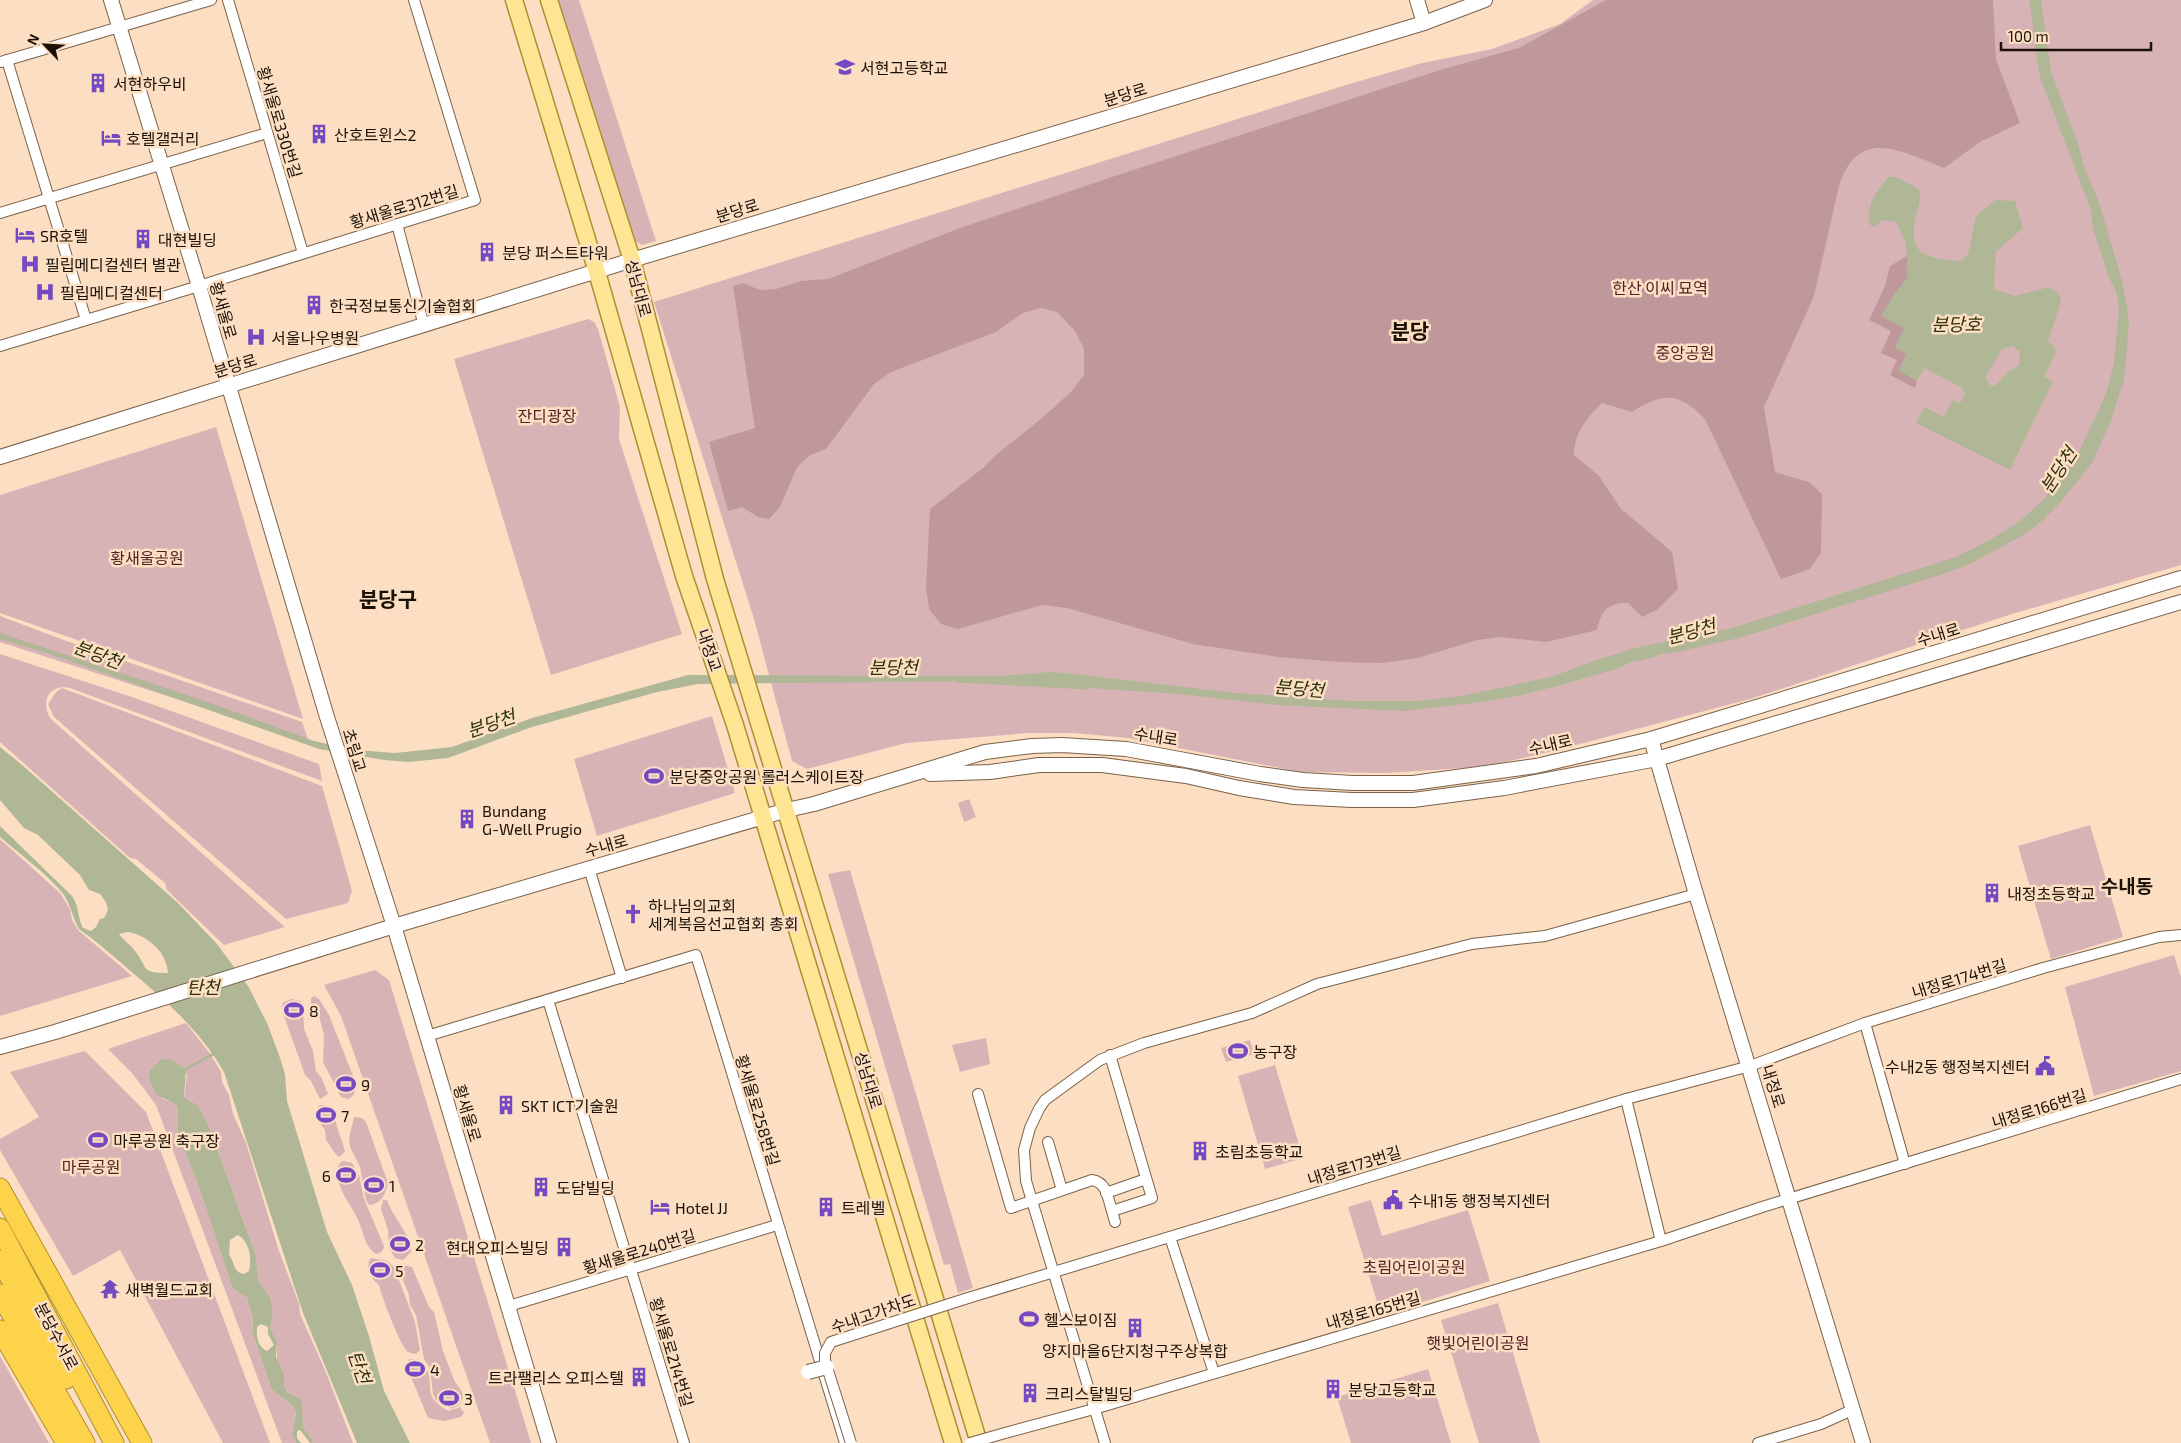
<svg xmlns="http://www.w3.org/2000/svg" width="2181" height="1443" font-family="'Exo 2','Noto Sans KR',sans-serif">
<rect width="100%" height="100%" fill="#fcdfc3"/>
<g fill="#d8b3b6">
<polygon points="554,0 579,0 656,241 642,245 630,237"/>
<polygon points="1593,0 2181,0 2181,565 2012,614 1750,699 1561,749 1501,763 1465,768 1385,773 1300,772 1128,738 1074,733 1029,733 906,743 807,769 792,761 754,619 654,302 1346,85 1422,63 1492,49 1560,24"/>
<polygon points="588,319 594,322 598,329 620,407 619,439 682,634 551,675 454,359"/>
<polygon points="216,427 303,719 0,613 0,495"/>
<polygon points="0,616 61,639 302,722 309,742 0,642"/>
<path d="M0,654l132,43 187,67 3,17 -252,-93c-20,-5 -30,13 -20,30l235,209 -61,18 -57,-55 -2,-7 -29,-24 -6,-1 -130,-116z"/>
<polygon points="62,688 322,786 352,891 348,903 286,919 54,717 48,704 56,692"/>
<polygon points="712,716 735,793 597,836 574,759"/>
<polygon points="969,799 976,817 964,822 958,803"/>
<polygon points="2090,825 2123,937 2051,959 2018,846"/>
<polygon points="0,839 60,893 70,909 72,920 78,930 132,976 0,1016"/>
<polygon points="850,870 973,1288 958,1293 950,1264 944,1265 828,874"/>
<polygon points="2174,955 2181,977 2181,1071 2094,1096 2065,987"/>
<polygon points="375,970 389,980 531,1443 490,1443 341,1016 324,985"/>
<polygon points="314,996 319,999 329,1015 357,1086 353,1096 348,1099 341,1097 323,1062 324,1035 318,1012 311,1003 311,998"/>
<polygon points="291,999 301,1001 303,1004 304,1029 313,1051 316,1071 321,1077 328,1094 320,1099 311,1081 305,1075 283,1013 282,1003"/>
<polygon points="186,1023 211,1055 221,1072 222,1082 229,1095 233,1114 246,1143 278,1248 299,1304 300,1314 325,1370 353,1443 312,1443 312,1439 303,1427 298,1397 287,1392 284,1385 284,1374 277,1362 277,1341 270,1328 273,1314 258,1280 256,1256 210,1129 191,1101 184,1097 187,1075 160,1060 150,1070 162,1098 176,1105 178,1110 178,1134 199,1187 233,1289 247,1296 253,1319 252,1332 272,1390 293,1406 296,1413 292,1434 296,1443 282,1443 156,1105 132,1073 108,1049"/>
<polygon points="986,1038 990,1064 960,1072 952,1045"/>
<polygon points="1250,1040 1254,1054 1226,1062 1221,1048"/>
<polygon points="85,1051 146,1112 270,1443 223,1443 120,1250 73,1276 0,1150 0,1139 39,1117 10,1072"/>
<polygon points="1275,1065 1303,1158 1265,1169 1238,1076"/>
<path d="M320,1105c16,-1 14,11 17,22 3,9 6,16 8,25l-6,5c-6,-4 -8,-12 -13,-17l-1,-10 -8,-11v-10z"/>
<path d="M354,1117l8,1 4,4 22,61c-2,11 -7,21 -19,22l-3,-5 -6,-33 -10,-20 -1,-9z"/>
<path d="M343,1161l9,2 7,12 5,24 20,47c-1,5 -2,7 -8,8 -12,-8 -12,-22 -18,-34 -7,-17 -28,-38 -18,-57z"/>
<path d="M383,1200h4c5,16 26,38 24,52l-8,8 -8,-2 -6,-10 -1,-18 -7,-21z"/>
<polygon points="1371,1200 1382,1236 1468,1210 1490,1281 1381,1315 1348,1207"/>
<path d="M371,1258l16,3 7,6 21,55 5,28 -4,4c-1,0 -6,-1 -8,-2 -7,-4 -27,-57 -29,-67 -8,-6 -15,-18 -8,-27z"/>
<polygon points="403,1265 412,1267 429,1307 434,1312 443,1351 454,1380 464,1395 459,1405 452,1409 436,1400 433,1394 430,1368 424,1359 416,1315 410,1305 409,1295 400,1273"/>
<polygon points="1498,1303 1540,1443 1479,1443 1441,1320"/>
<polygon points="0,1356 49,1443 0,1443"/>
<path d="M409,1359l11,1c21,20 -4,34 29,51l11,-4 4,6 -3,4 -17,4 -16,-3 -22,-53z"/>
<polygon points="1428,1369 1451,1443 1351,1443 1337,1397"/>
</g>
<g fill="#be989a">
<path d="M1606,0h387l3,59 24,64 -40,19 -36,26c-43,-17 -86,-42 -105,18l-25,110 -50,111 11,65 34,10 13,12 -1,59 -11,16 -29,10 -76,-160c-26,-27 -42,-27 -73,-7l-30,-9c-15,15 -28,30 -28,52l25,21 22,33 51,43 6,37 -21,21 -15,7 -14,-14c-20,-1 -27,8 -31,27l-51,12 -44,-5 -25,3 -59,18 -35,5 -46,-1 -58,-5 -86,-13 -126,-36 -25,-3 -84,24 -17,-5 -12,-15 -3,-22 4,-78 53,-41 13,-13 46,-37 29,-26 13,-17v-26l-9,-18 -18,-19 -16,-4 -18,5 -27,19 -105,40 -17,12 -48,65 -16,6 -13,12 -17,40 -11,12 -11,-2 -16,-10 -14,4 -19,-69 46,-14 -22,-142 10,-3 17,7 16,-1 25,-8 27,-2 132,-51 161,-54 322,-105 76,-21z"/>
<polygon points="1907,256 1908,277 1894,295 1904,328 1907,354 1899,370 1917,381 1915,388 1890,375 1897,360 1881,353 1891,331 1869,320 1885,286 1890,266"/>
</g>
<g fill="#afb796" fill-rule="evenodd">
<path d="M2029,0h12l10,71 27,73 6,23 14,32 23,78 6,29 2,19 -5,55 -14,43 -18,40 -33,41 -16,16 -18,14 -55,30 -24,9 -207,65 -62,14 -34,5 -27,12 -55,16 -39,10 -40,7 -79,9 -127,-6 -97,-11 -192,-13 -289,3 -41,8 -125,35 -84,31 -39,4 -25,-2 -65,-11 -269,-95 -50,-15v-6l202,67 112,41 41,9 40,3 57,-6 80,-29 156,-43 312,1 51,-4 15,1 170,20 117,8h63l46,-5 89,-19 48,-18 40,-12 93,-19 224,-71 32,-16 31,-19 24,-22 33,-42 30,-64 8,-31 5,-56 -3,-16 -7,-13 -16,-49 -2,-19 -51,-133c-6,-25 -6,-51 -11,-77z"/>
<path d="M1888,177h8l23,12c2,9 0,17 -3,27 -9,40 10,42 44,45l8,-7 8,-38 19,-16 20,1 8,27 -27,24 -2,37 21,7 34,-9 10,7 2,7 -13,40 8,8v3l-12,25 9,4 -43,89 -94,-47 8,-16 20,10 9,-17 7,3 5,-9 -4,-7 -37,-19 -7,13 -18,-10 8,-17 -12,-6 9,-20 -23,-12 13,-21 14,-18 -2,-34 -10,-21 -13,-2 -9,7 -4,-2c-5,-19 6,-33 18,-48zM2012,346l8,5 -1,14 -12,8 -11,12 -5,1 -6,-8 17,-29z"/>
<path d="M0,747l21,17 157,139 39,41 31,42 19,37 12,32 6,19 2,27 40,131 25,53 17,51 15,55 26,52h-53l-54,-130 -79,-241c-24,-42 -60,-73 -97,-104 -15,-13 -31,-27 -48,-39 -7,-12 -8,-26 -18,-38 -18,-20 -41,-37 -61,-54v-11l72,70c8,12 5,21 11,32l8,3 5,-4 4,-8 4,-1 4,-8 -2,-8 -6,-8 -11,-4 -9,-15 -42,-40 -14,-7 -24,-28zM128,932c19,3 39,20 40,41 -28,0 -19,-4 -33,-22 -4,-6 -11,-10 -16,-17z"/>
<path d="M168,1059c25,9 16,18 16,38l14,9 12,23 46,127 2,24 12,18 3,16 -3,14 7,13 -1,16 8,17v11l3,7 11,5 4,6 1,24 9,12v4h-2l-10,-13 -3,1v7l4,5h-5l-4,-9 4,-21 -3,-7 -21,-16 -20,-58 1,-13 -6,-22 -14,-8 -34,-102 -21,-53v-24l-2,-5 -20,-11 -7,-15 1,-9 10,-10zM238,1235c12,7 14,24 11,36l-5,3c-12,-2 -8,-11 -15,-19l1,-15zM261,1324l7,3v7l6,11 -7,6c-9,-4 -11,-14 -10,-24z"/>
</g>
<g fill="none" stroke-linecap="round" stroke-linejoin="round">
<g stroke="#afb796" stroke-width="3">
<polyline points="1636,660 1656,655"/>
<polyline points="957,681 1088,688"/>
<polyline points="184,1070 213,1054"/>
</g>
<defs>
<g id="street">
<polyline points="228,0 303,253"/>
<polyline points="7,60 86,320"/>
<polyline points="1,62 211,0"/>
<polyline points="0,213 267,133"/>
<polyline points="397,224 424,326"/>
<polyline points="0,346 199,286 475,200 414,0"/>
<polyline points="589,868 622,978"/>
<polyline points="548,1000 684,1443"/>
<polyline points="1865,1023 1905,1164"/>
<polyline points="427,1036 696,955 845,1443"/>
<path d="M978,1094l33,114 81,-28c15,2 16,19 20,31l40,-13 -42,-143"/>
<polyline points="1626,1099 1661,1241"/>
<polyline points="1048,1142 1062,1190"/>
<polyline points="1106,1193 1146,1179"/>
<polyline points="1112,1211 1115,1222"/>
<polyline points="1170,1237 1214,1373"/>
<polyline points="968,1298 1626,1099 1750,1066 1865,1023 2043,968 2159,937 2181,935"/>
<polyline points="509,1306 777,1225"/>
<polyline points="1005,1433 1094,1409 1661,1241 1762,1207 2181,1079"/>
<polyline points="1105,1443 1026,1181 1024,1150 1030,1128 1039,1109 1045,1100 1100,1060 1144,1043 1252,1013 1317,984 1472,944 1545,936 1696,894"/>
<polyline points="1758,1443 1821,1424 1852,1410"/>
</g>
<g id="secondary">
<polyline points="111,0 199,286 327,717 394,926 549,1443"/>
<polyline points="1417,0 1424,23"/>
<polyline points="0,457 632,260 1424,23 1485,0"/>
<polyline points="1651,739 1696,894 1863,1443"/>
<polyline points="930,774 990,772 1039,765 1102,765 1186,776 1239,788 1294,797 1352,800 1413,800 1504,788 1657,759 2181,602"/>
<polyline points="0,1047 55,1032 394,926 787,810 814,804 985,752 1032,746 1062,745 1126,749 1260,774 1303,780 1353,783 1413,783 1536,766 1651,739 2181,578"/>
</g>
<g id="primary">
<polyline points="514,0 597,272 684,576 735,725 953,1443"/>
<polyline points="549,0 632,260 715,579 979,1443"/>
</g>
<g id="highway">
<polyline points="0,1188 142,1443"/>
<polyline points="0,1228 114,1443"/>
<polyline points="0,1260 66,1379"/>
<polyline points="0,1294 85,1443"/>
<polyline points="0,1330 66,1443"/>
</g>
</defs>
<use href="#street" stroke="#7a6148" stroke-width="12"/>
<use href="#secondary" stroke="#7a6148" stroke-width="16"/>
<use href="#primary" stroke="#ad8f33" stroke-width="19"/>
<use href="#highway" stroke="#ad8f33" stroke-width="21"/>
<use href="#street" stroke="#fff" stroke-width="10"/>
<use href="#secondary" stroke="#fff" stroke-width="14"/>
<use href="#primary" stroke="#fde593" stroke-width="16"/>
<use href="#highway" stroke="#fcd34b" stroke-width="19"/>
<defs>
<g id="street-bridge">
<polyline points="851,1443 825,1361 825,1353 831,1342 968,1298"/>
<polyline points="970,1443 1005,1433"/>
</g>
<polyline id="secondary-bridge" points="808,1372 827,1367"/>
</defs>
<use href="#street-bridge" stroke="#7a6148" stroke-width="12" stroke-linecap="butt"/>
<use href="#secondary-bridge" stroke="#7a6148" stroke-width="16" stroke-linecap="butt"/>
<use href="#street-bridge" stroke="#fff" stroke-width="10"/>
<use href="#secondary-bridge" stroke="#fff" stroke-width="14"/>
</g>
<defs>
<symbol id="school-bare" viewBox="-9 -9 18 18"><path d="M0-5L7-2L0 1L-7-2ZM-4 1L0 2.5L4 1V4Q0 6-4 4Z" fill="#7449c1" stroke="#fcdfc3" stroke-width="2.5" paint-order="stroke"/></symbol>
<symbol id="building-bare" viewBox="-9 -9 18 18"><path d="M-4-6H4V6H1V3H-1V6H-4ZM-2.5-4.3h1.7v1.8h-1.7ZM.8-4.3h1.7v1.8H.8ZM-2.5-1h1.7V.8h-1.7ZM.8-1h1.7V.8H.8Z" fill="#7449c1" stroke="#fcdfc3" stroke-width="2.5" paint-order="stroke"/></symbol>
<symbol id="hotel-bare" viewBox="-9 -9 18 18"><path d="M-6-4.5h1.5V1H6V5H4.5V3h-9V5H-6ZM-4 0a1.8 1.8 0 1 1 3.6 0ZM.5 0V-2.5h3Q6-2.5 6 0Z" fill="#7449c1" stroke="#fcdfc3" stroke-width="2.5" paint-order="stroke"/></symbol>
<symbol id="hospital-bare" viewBox="-9 -9 18 18"><path d="M-5-5h3v3.5h4V-5h3V5h-3V1.5h-4V5h-3Z" fill="#7449c1" stroke="#fcdfc3" stroke-width="2.5" paint-order="stroke"/></symbol>
<symbol id="stadium-bare" viewBox="-9 -9 18 18"><path d="M0-5a6.5 5 0 1 0 0 10a6.5 5 0 1 0 0-10ZM-3.5-1.8h7v3.6h-7Z" fill="#7449c1" stroke="#fcdfc3" stroke-width="2.5" paint-order="stroke"/></symbol>
<symbol id="church-bare" viewBox="-9 -9 18 18"><path d="M-1.2-6h2.4v3.5h3.3v2.4h-3.3V6h-2.4V-.1h-3.3v-2.4h3.3Z" fill="#7449c1" stroke="#fcdfc3" stroke-width="2.5" paint-order="stroke"/></symbol>
<symbol id="civic-bare" viewBox="-9 -9 18 18"><path d="M-.6-6.5H3V-4.5H.6V-3L4-1V1h2V6H-6V1h2V-1L-.6-3ZM-1.2 2.5V6h2.4V2.5Z" fill="#7449c1" stroke="#fcdfc3" stroke-width="2.5" paint-order="stroke"/></symbol>
<symbol id="temple-bare" viewBox="-9 -9 18 18"><path d="M0-6L5-2H3V0L6.5 2.5H4V6H1.5V3h-3V6H-4V2.5H-6.5L-3 0V-2H-5Z" fill="#7449c1" stroke="#fcdfc3" stroke-width="2.5" paint-order="stroke"/></symbol>
</defs>
<g fill-rule="evenodd">
<use href="#school-bare" x="831" y="53" width="28" height="28"/>
<use href="#building-bare" x="84" y="69" width="28" height="28"/>
<use href="#building-bare" x="305" y="120" width="28" height="28"/>
<use href="#hotel-bare" x="97" y="124" width="28" height="28"/>
<use href="#hotel-bare" x="11" y="221" width="28" height="28"/>
<use href="#building-bare" x="129" y="225" width="28" height="28"/>
<use href="#building-bare" x="473" y="238" width="28" height="28"/>
<use href="#hospital-bare" x="16" y="250" width="28" height="28"/>
<use href="#hospital-bare" x="31" y="278" width="28" height="28"/>
<use href="#building-bare" x="300" y="291" width="28" height="28"/>
<use href="#hospital-bare" x="242" y="323" width="28" height="28"/>
<use href="#stadium-bare" x="640" y="762" width="28" height="28"/>
<use href="#building-bare" x="453" y="805" width="28" height="28"/>
<use href="#building-bare" x="1978" y="879" width="28" height="28"/>
<use href="#church-bare" x="619" y="900" width="28" height="28"/>
<use href="#stadium-bare" x="280" y="996" width="28" height="28"/>
<use href="#stadium-bare" x="1224" y="1037" width="28" height="28"/>
<use href="#civic-bare" x="2031" y="1052" width="28" height="28"/>
<use href="#stadium-bare" x="332" y="1070" width="28" height="28"/>
<use href="#building-bare" x="492" y="1091" width="28" height="28"/>
<use href="#stadium-bare" x="312" y="1101" width="28" height="28"/>
<use href="#stadium-bare" x="84" y="1126" width="28" height="28"/>
<use href="#building-bare" x="1186" y="1137" width="28" height="28"/>
<use href="#stadium-bare" x="332" y="1161" width="28" height="28"/>
<use href="#stadium-bare" x="360" y="1171" width="28" height="28"/>
<use href="#building-bare" x="527" y="1173" width="28" height="28"/>
<use href="#civic-bare" x="1379" y="1186" width="28" height="28"/>
<use href="#hotel-bare" x="646" y="1193" width="28" height="28"/>
<use href="#building-bare" x="812" y="1193" width="28" height="28"/>
<use href="#stadium-bare" x="386" y="1230" width="28" height="28"/>
<use href="#building-bare" x="550" y="1233" width="28" height="28"/>
<use href="#stadium-bare" x="366" y="1256" width="28" height="28"/>
<use href="#temple-bare" x="96" y="1275" width="28" height="28"/>
<use href="#stadium-bare" x="1015" y="1305" width="28" height="28"/>
<use href="#building-bare" x="1121" y="1314" width="28" height="28"/>
<use href="#stadium-bare" x="401" y="1355" width="28" height="28"/>
<use href="#building-bare" x="625" y="1363" width="28" height="28"/>
<use href="#building-bare" x="1319" y="1375" width="28" height="28"/>
<use href="#building-bare" x="1016" y="1379" width="28" height="28"/>
<use href="#stadium-bare" x="435" y="1384" width="28" height="28"/>
</g>
<g text-anchor="middle" dominant-baseline="central" stroke-width="5" stroke-linejoin="round" paint-order="stroke">
<g font-size="16" fill="#1b1107" stroke="#fcdfc3" text-anchor="start">
<text x="860" y="67">서현고등학교</text>
<text x="113" y="83">서현하우비</text>
<text x="334" y="134">산호트윈스2</text>
<text x="126" y="138">호텔갤러리</text>
<text x="40" y="235">SR호텔</text>
<text x="158" y="239">대현빌딩</text>
<text x="502" y="252">분당 퍼스트타워</text>
<text x="45" y="264">필립메디컬센터 별관</text>
<text x="60" y="292">필립메디컬센터</text>
<text x="329" y="305">한국정보통신기술협회</text>
<text x="271" y="337">서울나우병원</text>
<text x="669" y="776">분당중앙공원 롤러스케이트장</text>
<text x="482" y="810">Bundang<tspan x="482" dy="18">G-Well Prugio</tspan></text>
<text x="2007" y="893">내정초등학교</text>
<text x="648" y="905">하나님의교회<tspan x="648" dy="18">세계복음선교협회 총회</tspan></text>
<text x="309" y="1010">8</text>
<text x="1253" y="1051">농구장</text>
<text x="2030" y="1066" text-anchor="end">수내2동 행정복지센터</text>
<text x="361" y="1084">9</text>
<text x="521" y="1105">SKT ICT기술원</text>
<text x="341" y="1115">7</text>
<text x="113" y="1140">마루공원 축구장</text>
<text x="1215" y="1151">초림초등학교</text>
<text x="331" y="1175" text-anchor="end">6</text>
<text x="389" y="1185">1</text>
<text x="556" y="1187">도담빌딩</text>
<text x="1408" y="1200">수내1동 행정복지센터</text>
<text x="675" y="1207">Hotel JJ</text>
<text x="841" y="1207">트레벨</text>
<text x="415" y="1244">2</text>
<text x="549" y="1247" text-anchor="end">현대오피스빌딩</text>
<text x="395" y="1270">5</text>
<text x="125" y="1289">새벽월드교회</text>
<text x="1044" y="1319">헬스보이짐</text>
<text x="1135" y="1350" text-anchor="middle">양지마을6단지청구주상복합</text>
<text x="430" y="1369">4</text>
<text x="624" y="1377" text-anchor="end">트라팰리스 오피스텔</text>
<text x="1348" y="1389">분당고등학교</text>
<text x="1045" y="1393">크리스탈빌딩</text>
<text x="464" y="1398">3</text>
</g>
<g font-size="16" fill="#1b1107" stroke="#fcdfc3">
<text transform="translate(1125 94) rotate(-17)">분당로</text>
<text transform="translate(280 122) rotate(73)">황새울로330번길</text>
<text transform="translate(404 206) rotate(-17)">황새울로312번길</text>
<text transform="translate(737 210) rotate(-17)">분당로</text>
<text transform="translate(639 288) rotate(75)">성남대로</text>
<text transform="translate(224 310) rotate(74)">황새울로</text>
<text transform="translate(235 365) rotate(-17)">분당로</text>
<text transform="translate(1938 634) rotate(-17)">수내로</text>
<text transform="translate(710 650) rotate(71)">내정교</text>
<text transform="translate(1156 736) rotate(9)">수내로</text>
<text transform="translate(1550 744) rotate(-13)">수내로</text>
<text transform="translate(355 750) rotate(73)">초림교</text>
<text transform="translate(606 845) rotate(-16)">수내로</text>
<text transform="translate(1959 978) rotate(-17)">내정로174번길</text>
<text transform="translate(869 1080) rotate(73)">성남대로</text>
<text transform="translate(1774 1086) rotate(73)">내정로</text>
<text transform="translate(2039 1108) rotate(-17)">내정로166번길</text>
<text transform="translate(758 1110) rotate(73)">황새울로258번길</text>
<text transform="translate(468 1113) rotate(73)">황새울로</text>
<text transform="translate(1354 1165) rotate(-17)">내정로173번길</text>
<text transform="translate(639 1251) rotate(-17)">황새울로240번길</text>
<text transform="translate(1373 1310) rotate(-16)">내정로165번길</text>
<text transform="translate(873 1313) rotate(-19)">수내고가차도</text>
<text transform="translate(57 1336) rotate(62)">분당수서로</text>
<text transform="translate(672 1352) rotate(73)">황새울로214번길</text>
</g>
<g font-size="16" fill="#501e25" stroke="#fcdfc3">
<text x="1660" y="287">한산 이씨 묘역</text>
<text x="1685" y="352">중앙공원</text>
<text x="547" y="415">잔디광장</text>
<text x="147" y="557">황새울공원</text>
<text x="91" y="1166">마루공원</text>
<text x="1414" y="1266">초림어린이공원</text>
<text x="1478" y="1342">햇빛어린이공원</text>
</g>
<g font-size="18" font-style="italic" fill="#2b3109" stroke="#fcdfc3">
<text x="1956" y="324">분당호</text>
<text transform="translate(2058 470) rotate(-57)">분당천</text>
<text transform="translate(1691 631) rotate(-15)">분당천</text>
<text transform="translate(98 654) rotate(20)">분당천</text>
<text x="893" y="667">분당천</text>
<text transform="translate(1299 688) rotate(5)">분당천</text>
<text transform="translate(491 723) rotate(-19)">분당천</text>
<text x="203" y="987">탄천</text>
<text transform="translate(360 1367) rotate(71)">탄천</text>
</g>
<g font-size="19" font-weight="bold" fill="#1b1107" stroke="#fcdfc3">
<text x="2127" y="885">수내동</text>
</g>
<g font-size="21" font-weight="bold" fill="#1b1107" stroke="#fcdfc3">
<text x="1410" y="330">분당</text>
<text x="388" y="598">분당구</text>
</g>
</g>
<g transform="translate(45 45) rotate(295)" stroke="#fcdfc3" stroke-width="4" paint-order="stroke">
<path d="M0-4L9 19L0 12L-9 19Z" fill="#1b1107"/>
<text y="-8" font-size="14" font-weight="bold" text-anchor="middle" fill="#1b1107">N</text>
</g>
<path d="M2001 42v8h150v-8" fill="none" stroke="#1b1107" stroke-width="2.5"/>
<text x="2008" y="42" font-size="15" fill="#1b1107" stroke="#fcdfc3" stroke-width="4" paint-order="stroke">100 m</text>
</svg>
